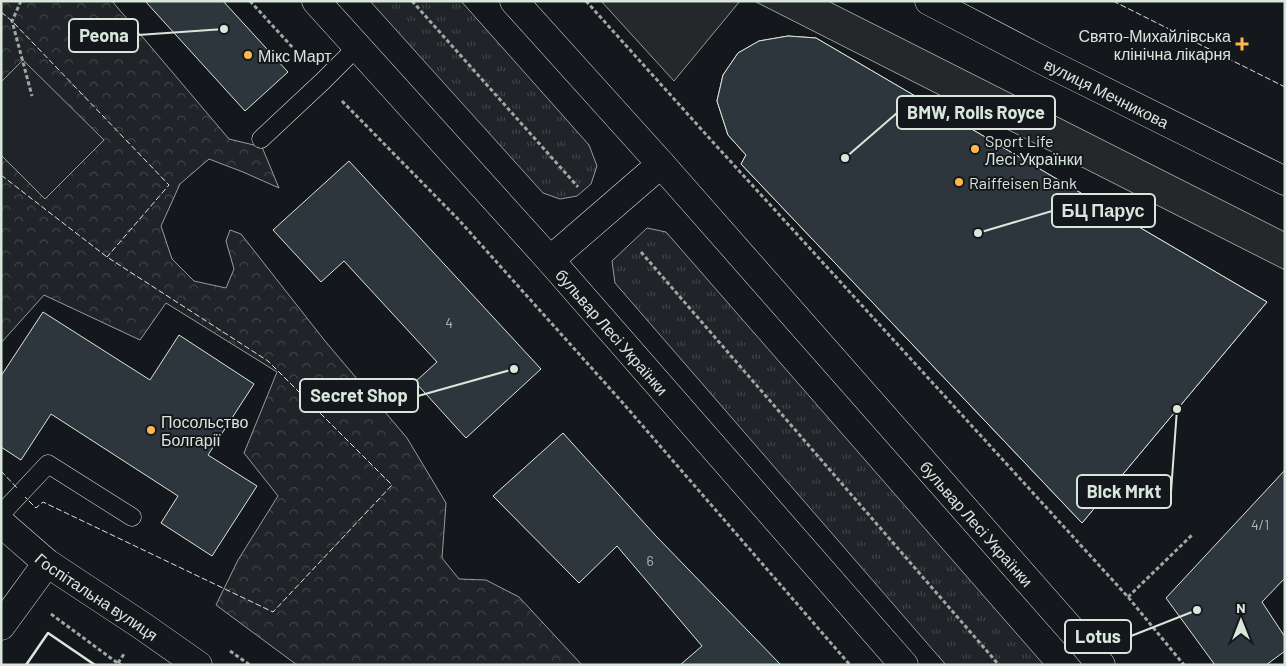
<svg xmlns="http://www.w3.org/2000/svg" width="1286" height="666" font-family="Barlow,sans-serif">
<defs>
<pattern id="grass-tufts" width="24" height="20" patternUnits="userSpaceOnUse" patternTransform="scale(1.25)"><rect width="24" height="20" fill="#202428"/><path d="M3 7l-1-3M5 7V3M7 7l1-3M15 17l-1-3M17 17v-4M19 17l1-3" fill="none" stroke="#404447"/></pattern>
<pattern id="forest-crowns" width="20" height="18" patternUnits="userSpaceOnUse" patternTransform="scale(1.25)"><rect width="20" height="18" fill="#202428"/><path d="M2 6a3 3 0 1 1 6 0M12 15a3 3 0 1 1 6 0" fill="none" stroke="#404447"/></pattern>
</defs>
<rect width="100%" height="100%" fill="#14181c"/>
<g fill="url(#grass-tufts)" stroke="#939e99">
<polygon points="370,1 461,1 589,145 597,166 591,184 577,196 560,199 543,193"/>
<polygon points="647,228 666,232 1044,665 946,665 615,283 612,261"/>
</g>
<polygon fill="url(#forest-crowns)" stroke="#939e99" points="1,1 112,1 229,139 262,147 279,188 243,172 209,159 180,184 161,226 172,259 194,281 226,288 234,269 226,241 230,230 241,234 325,341 407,438 446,503 442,558 459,579 486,580 519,597 582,665 297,665 216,605 238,560 278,496 244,453 277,372 166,303 140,340 44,295 1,343"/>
<polygon fill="#202428" stroke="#939e99" points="23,60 104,140 45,199 1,155 1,82"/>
<g fill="#24282b" stroke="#939e99">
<polygon points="601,1 740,1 674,81"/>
<polygon points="754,1 828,1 1285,232 1285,270"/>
</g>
<g fill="#2c363c" stroke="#d8e6dc">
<polygon points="145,1 223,1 288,72 245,111"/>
<polygon points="788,36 816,38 1267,302 1082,523 741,164 746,155 728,135 717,101 723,75 738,53 759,41"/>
<polygon points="788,36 816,38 1267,302 1082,523 741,164 746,155 728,135 717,101 723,75 738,53 759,41"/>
<polygon points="349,161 541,369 466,438 415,382 437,362 344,261 321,282 273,230"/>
<polygon points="43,312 150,380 179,335 254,384 208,455 257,486 212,556 161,523 178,496 51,414 21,460 1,447 1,376"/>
<polygon points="563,433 656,536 781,665 680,665 702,646 617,546 579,583 493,496"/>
<polygon points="1285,470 1285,578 1262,602 1285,637 1285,651 1266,665 1215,665 1166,598"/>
</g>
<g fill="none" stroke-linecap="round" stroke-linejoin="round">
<defs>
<g id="service">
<polyline points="261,139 323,81 358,46"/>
<polyline points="1,514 48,464 132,517"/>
</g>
<g id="minor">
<path id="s1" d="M1,523l46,40 94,62 57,40"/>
<polyline points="1,626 47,563"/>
</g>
<g id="tertiary">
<path id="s2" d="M929,1l113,59 243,121"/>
</g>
<g id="primary">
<path id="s3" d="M316,1l234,259 354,405"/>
<path id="s4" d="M514,1l147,163 420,477 20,24"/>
<polyline points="550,260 661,164"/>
</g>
</defs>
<use href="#service" stroke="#d8e6dc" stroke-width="19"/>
<use href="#minor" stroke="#d8e6dc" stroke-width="29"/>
<use href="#tertiary" stroke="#d8e6dc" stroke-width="29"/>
<use href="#primary" stroke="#d8e6dc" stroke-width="29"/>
<g stroke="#9da8a2" stroke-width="3" stroke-dasharray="4 2.5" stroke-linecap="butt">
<polyline points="21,1 12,21 32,96"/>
<polyline points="250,1 304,60"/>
<polyline points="412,1 578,187"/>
<polyline points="586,1 711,140 1128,597 1184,665"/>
<polyline points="342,101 458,219 622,402 850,665"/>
<polyline points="641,252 999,665"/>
<polyline points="1128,597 1193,534"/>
<polyline points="51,614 112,659 121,665"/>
<polyline points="230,651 250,665"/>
<polyline points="118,663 124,654"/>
</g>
<use href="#service" stroke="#14181c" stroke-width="18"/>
<use href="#minor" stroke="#14181c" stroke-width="28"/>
<use href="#tertiary" stroke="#14181c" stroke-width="28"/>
<use href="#primary" stroke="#14181c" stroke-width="28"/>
<g stroke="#d8e6dc" stroke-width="1" stroke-dasharray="6 2.5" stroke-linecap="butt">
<polyline points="1113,1 1285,87"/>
<polyline points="1,12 12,21 169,185 107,257"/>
<polyline points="1,175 107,257 268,361 392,485 273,612 43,502 36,508 25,497"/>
<polyline points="1,471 18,489"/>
</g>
<polyline stroke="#d8e6dc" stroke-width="2.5" points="26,665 48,633 95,665"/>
</g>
<g fill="#ffb74d" stroke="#14181c" stroke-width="2">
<path d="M1239.5 36.5h5v5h5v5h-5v5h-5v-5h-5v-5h5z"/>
<circle cx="248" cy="55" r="5"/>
<circle cx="975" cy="149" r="5"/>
<circle cx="959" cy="182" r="5"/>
<circle cx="151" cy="430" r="5"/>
</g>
<g text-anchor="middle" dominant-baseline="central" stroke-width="4" stroke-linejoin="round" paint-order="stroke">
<g font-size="14" fill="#adbab4">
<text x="449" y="322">4</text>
<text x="1260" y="524">4/1</text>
<text x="650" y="560">6</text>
</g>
<g font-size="16" fill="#d8e6dc" stroke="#14181c" text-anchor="start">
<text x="1231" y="35" text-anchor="end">Свято-Михайлівська<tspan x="1231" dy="18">клінічна лікарня</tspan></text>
<text x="258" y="55">Мікс Март</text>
<text x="985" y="140">Sport Life<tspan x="985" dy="18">Лесі Українки</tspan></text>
<text x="969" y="182">Raiffeisen Bank</text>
<text x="161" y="421">Посольство<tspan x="161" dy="18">Болгарії</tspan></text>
</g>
<g font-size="16" fill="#d8e6dc" stroke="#14181c">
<text stroke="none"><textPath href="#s2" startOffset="200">вулиця Мечникова</textPath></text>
<text stroke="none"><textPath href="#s3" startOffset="444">бульвар Лесі Українки</textPath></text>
<text stroke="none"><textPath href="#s4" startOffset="698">бульвар Лесі Українки</textPath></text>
<text stroke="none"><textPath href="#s1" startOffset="121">Госпітальна вулиця</textPath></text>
</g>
</g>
<path fill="none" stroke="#d8e6dc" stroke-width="2" d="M224 29L138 35M845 158L897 113M978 233L1052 211M514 369L418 396M1177 409L1171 492M1197 610L1131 636"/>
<g fill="#d8e6dc" stroke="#14181c" stroke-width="2">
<circle cx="224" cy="29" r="5"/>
<circle cx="845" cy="158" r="5"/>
<circle cx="978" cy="233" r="5"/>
<circle cx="514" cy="369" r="5"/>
<circle cx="1177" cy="409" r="5"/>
<circle cx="1197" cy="610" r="5"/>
</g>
<g fill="#14181c" stroke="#d8e6dc" stroke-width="2">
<rect x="69" y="19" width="69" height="33" rx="5"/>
<rect x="897" y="96" width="158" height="33" rx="5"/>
<rect x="1052" y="194" width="103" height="33" rx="5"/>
<rect x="300" y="379" width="118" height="33" rx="5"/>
<rect x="1077" y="475" width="94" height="33" rx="5"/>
<rect x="1065" y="620" width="66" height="33" rx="5"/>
</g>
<g font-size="18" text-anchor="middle" font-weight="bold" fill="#d8e6dc">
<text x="104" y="42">Peona</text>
<text x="976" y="119">BMW, Rolls Royce</text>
<text x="1103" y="217">БЦ Парус</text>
<text x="359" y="402">Secret Shop</text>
<text x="1124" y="498">Blck Mrkt</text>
<text x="1098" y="643">Lotus</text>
</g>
<rect width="1286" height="666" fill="none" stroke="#d8e6dc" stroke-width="5"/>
<g transform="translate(1241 621)" stroke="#14181c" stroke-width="4" paint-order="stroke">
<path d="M0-4L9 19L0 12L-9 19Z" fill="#d8e6dc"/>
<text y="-8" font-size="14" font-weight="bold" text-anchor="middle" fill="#d8e6dc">N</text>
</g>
</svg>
